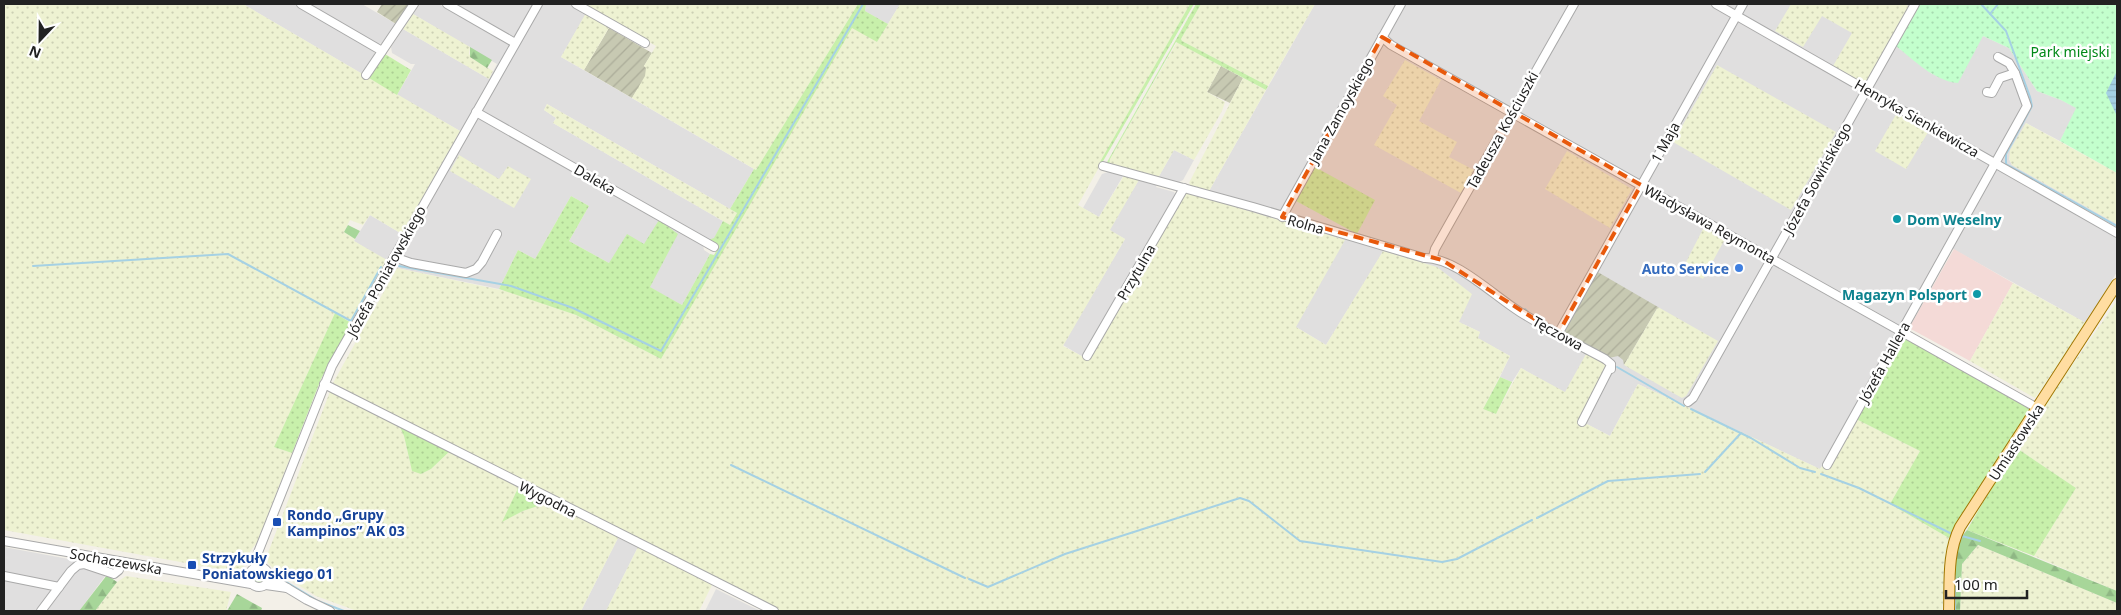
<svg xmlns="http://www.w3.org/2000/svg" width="2121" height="615" font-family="'Noto Sans',sans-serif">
<defs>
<pattern id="construction-furrows" width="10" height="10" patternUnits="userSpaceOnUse" patternTransform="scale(1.25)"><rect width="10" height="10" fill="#c7c9b2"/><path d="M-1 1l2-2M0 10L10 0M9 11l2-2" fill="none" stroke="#abac99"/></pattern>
<pattern id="farmland-dots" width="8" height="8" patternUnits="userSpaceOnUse" patternTransform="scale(1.25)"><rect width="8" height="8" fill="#eef2d2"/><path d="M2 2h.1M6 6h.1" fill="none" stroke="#cccfb4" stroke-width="1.8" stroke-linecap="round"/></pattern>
<pattern id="grass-dots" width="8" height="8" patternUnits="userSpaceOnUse" patternTransform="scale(1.25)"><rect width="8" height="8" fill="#c8f0ab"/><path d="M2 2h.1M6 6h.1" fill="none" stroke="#acce93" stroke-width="1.8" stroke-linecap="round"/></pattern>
<pattern id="forest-firs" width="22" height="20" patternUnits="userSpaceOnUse" patternTransform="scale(1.25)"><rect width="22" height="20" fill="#a7d699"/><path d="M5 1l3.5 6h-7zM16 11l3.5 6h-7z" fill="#8fb784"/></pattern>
<pattern id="park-dots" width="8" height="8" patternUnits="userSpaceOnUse" patternTransform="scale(1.25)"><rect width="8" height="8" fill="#c3ffcd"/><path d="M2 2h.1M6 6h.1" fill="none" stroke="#a7dab0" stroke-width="1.8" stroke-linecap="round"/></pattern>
<pattern id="water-rules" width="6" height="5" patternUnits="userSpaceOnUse" patternTransform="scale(1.25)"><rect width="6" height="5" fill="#a5d1e4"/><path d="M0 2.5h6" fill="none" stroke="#8eb3c3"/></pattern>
</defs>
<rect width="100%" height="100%" fill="#f3f0e8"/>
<g fill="#e0dfdf">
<polygon points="243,4 296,4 374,50 375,55 364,75"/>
<polygon points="308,4 362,4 396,24 384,43 378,44"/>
<polygon points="420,4 439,4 507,44 511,37 455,4 569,4 586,14 561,57 754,169 730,209 547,104 544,110 556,118 553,123 723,221 714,239 703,245 704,250 710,254 682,305 649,287 677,234 643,244 609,263 569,241 589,206 571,196 535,259 518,250 499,289 397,268 354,241 370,215 402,234 460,131 397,95 415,64 411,64 392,53 391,47 403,29 489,79 497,64 413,14"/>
<polygon points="866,4 900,4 888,24 865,11"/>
<polygon points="1315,4 1917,4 1880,72 1896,46 1932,74 1983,36 2009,48 2037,91 2061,100 2077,108 2060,141 2026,123 2009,159 2012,165 2117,224 2117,272 2086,323 1951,248 1901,337 1820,469 1638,384 1610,436 1581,421 1565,393 1521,368 1512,382 1500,377 1510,356 1477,338 1480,332 1459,322 1383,252 1326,345 1296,327 1208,198 1209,191"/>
<polygon points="1174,150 1194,160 1183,180 1177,183 1158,178"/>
<polygon points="1108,172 1123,176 1099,217 1083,208 1102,174"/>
<polygon points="1140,178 1158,183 1156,187 1174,192 1176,196 1083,357 1063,345 1125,239 1109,230"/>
<polygon points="618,538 638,547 606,611 581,611"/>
<polygon points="4,547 112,567 79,611 4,611"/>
<polygon points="716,589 750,606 761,611 705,611"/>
</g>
<polygon fill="#f4dad7" points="1954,249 2013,283 1970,361 1909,328"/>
<g fill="url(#construction-furrows)">
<polygon points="382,4 410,4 396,24 377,12"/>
<polygon points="609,28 652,53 644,66 647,68 646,76 632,98 584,70"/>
<polygon points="1221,66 1243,78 1230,103 1207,92"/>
<polygon points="1596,271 1658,307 1624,365 1623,360 1618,356 1609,358 1565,336 1563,331"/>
</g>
<g fill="url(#farmland-dots)">
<polygon points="4,4 243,4 460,131 402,234 370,215 363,225 350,220 344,232 355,239 354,241 387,260 351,323 335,313 274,447 292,453 257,542 249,553 242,570 230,571 4,530"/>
<polygon points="583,4 858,4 756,170 632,98 645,76 646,68 644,66 656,46"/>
<polygon points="900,4 1190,4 1078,205 1099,217 1125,174 1140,178 1110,230 1125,239 1063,346 1089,360 1186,192 1345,240 1296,327 1326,345 1383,251 1437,267 1472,294 1459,322 1480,332 1478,338 1510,356 1483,409 1496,414 1521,368 1565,392 1586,354 1609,366 1581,421 1610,436 1638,384 1820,469 1856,419 1920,451 1890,504 1949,538 1942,611 777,611 333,383 397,268 510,292 576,315 661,359 852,27 877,42"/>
<polygon points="1201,4 1315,4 1268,86 1182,41 1181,39"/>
<polygon points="1791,4 1905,4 1910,7 1866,84 1833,66 1852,33 1822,16 1803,47 1775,31"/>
<polygon points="586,13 610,26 584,70 561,57"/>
<polygon points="413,14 470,47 469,54 473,59 493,71 489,79 403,29"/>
<polygon points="1177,42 1221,66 1207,92 1225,102 1222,111 1194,160 1174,150 1158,178 1109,165 1110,159"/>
<polygon points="1405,60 1441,80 1419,121 1457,142 1449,157 1474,170 1461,193 1374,145 1397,105 1383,96"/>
<polygon points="1717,65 1836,132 1791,210 1673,142"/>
<polygon points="1243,78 1266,90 1209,191 1191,186 1189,183"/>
<polygon points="547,104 737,213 730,225 553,123 556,118 544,110"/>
<polygon points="1898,111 1930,129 1906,169 1875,151"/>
<polygon points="2026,123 2117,173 2117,224 2012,165 2009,159 2010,150"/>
<polygon points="1567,151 1632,189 1610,228 1545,189"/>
<polygon points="459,155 499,179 508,166 531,179 514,208 450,171"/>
<polygon points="1704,227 1725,239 1703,279 1683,268"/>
<polygon points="2013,283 2086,323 2035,398 1970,361"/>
<polygon points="2117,301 2117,591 2034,556 2076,488 2015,447"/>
<polygon points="1658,307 1718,341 1686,396 1682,398 1624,365"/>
<polygon points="331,389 399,425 404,436 410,463 421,474 431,469 450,451 519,486 503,521 523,511 550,502 615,535 618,538 581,611 357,611 316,596 277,572 268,563 266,558"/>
<polygon points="1978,545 2117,603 2117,611 1960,611 1962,564"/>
<polygon points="638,547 711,583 712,585 699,611 606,611"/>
<polygon points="126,576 231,592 226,611 95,611 117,582"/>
</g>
<g fill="url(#grass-dots)">
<polygon points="858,4 866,4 865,11 888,24 877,42 852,28 661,359 576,315 499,289 518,250 535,259 571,196 589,206 569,241 609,263 627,234 644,244 659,220 678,234 650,287 682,305 710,254 714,255 719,246 708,240 714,238 723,221 730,225 737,213 730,209 754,169 756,170"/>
<polygon points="1190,4 1194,4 1102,163 1100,162"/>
<polygon points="1196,4 1201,4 1181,39 1182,41 1268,86 1266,90 1176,42 1110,159 1109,165 1106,164"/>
<polygon points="385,54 411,70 397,95 369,78"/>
<polygon points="1315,167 1375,200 1357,234 1296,201"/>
<polygon points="335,313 351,323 321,379 292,453 274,447"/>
<polygon points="1903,337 2030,409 1949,538 1890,504 1920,451 1856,419"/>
<polygon points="1500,377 1512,382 1496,414 1483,409"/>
<polygon points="399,425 450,451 431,469 421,474 412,471 404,436"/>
<polygon points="2015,447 2076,488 2034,556 1967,530"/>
<polygon points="519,486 550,502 523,511 502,522"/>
<circle cx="259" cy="578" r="5.5"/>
</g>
<g fill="url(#forest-firs)">
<polygon points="470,47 492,60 487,68 470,57"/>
<polygon points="348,225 360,231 355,239 344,232"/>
<path d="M1967,530l150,61v12l-139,-58 -16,19 -2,47h-8c1,-27 -4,-60 15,-81z"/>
<polygon points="107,575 117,582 95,611 79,611"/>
<polygon points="237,594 262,608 261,611 227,611"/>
</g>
<path fill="url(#park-dots)" d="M1919,4h198v169l-57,-32 16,-33 -15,-8 -24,-9 -28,-43 -26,-12 -25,47c-24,-2 -44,-23 -62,-37z"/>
<polygon fill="url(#water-rules)" points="2117,71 2117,116 2106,93"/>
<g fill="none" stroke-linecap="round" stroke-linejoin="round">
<g stroke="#a5d1e4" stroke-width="2">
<polyline points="1981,4 2006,31 2030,97 2032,106 2006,154 2006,164 2117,226"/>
<polyline points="1990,14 1998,4"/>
<polyline points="33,266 228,254 351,321 381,267"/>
<polyline points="399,266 511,286 573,308 661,351 863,4"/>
<polyline points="2117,295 2117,300"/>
<polyline points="1525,309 1528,312"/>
<polyline points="1617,367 1684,406"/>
<polyline points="1691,409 1751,438 1800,468 1815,472"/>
<polyline points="731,465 965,578"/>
<polyline points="1705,472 1741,433"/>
<polyline points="1821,474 1859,488 1952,534"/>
<polyline points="1537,518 1608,481 1700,474"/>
<polyline points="1960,540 1962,536 1980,541"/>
<polyline points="1955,576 1955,611"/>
<polyline points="969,579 988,587 1065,554 1240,498 1249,501 1300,541 1442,562 1457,559 1532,520"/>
<polyline points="283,580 318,601 344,611"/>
</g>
<defs>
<g id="minor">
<polyline points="301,4 382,51"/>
<polyline points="447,4 515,43"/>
<polyline points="576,4 645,43"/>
<polyline points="1716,4 2117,233"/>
<polyline points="1382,37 1391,45 2039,409"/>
<polyline points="1998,57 2009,63 2015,73"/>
<polyline points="366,75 414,4"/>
<polyline points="476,112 714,247"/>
<path d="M1103,166l150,41 171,51c31,-1 70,38 96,54 27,17 57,32 85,47l6,5v5"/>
<polyline points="1282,217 1401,4"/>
<polyline points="394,257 411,263 466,273 476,269 482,262 497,234"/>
<polyline points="1433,257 1435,249 1453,217 1574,4"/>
<polyline points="1558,334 1743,4"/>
<polyline points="1087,356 1184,188"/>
<polyline points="324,384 774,611"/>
<polyline points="1688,402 1693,398 1915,4"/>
<polyline points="1582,422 1611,365"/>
<polyline points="1827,465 2027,106 2015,73 2000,78 1992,93 1987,92"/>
<polyline points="4,541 251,584"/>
<circle cx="259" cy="577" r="10"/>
<polyline points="255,568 257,555 332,366 538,4"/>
<polyline points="4,576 59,587"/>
<polyline points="269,577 307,600 330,611"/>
<polyline points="266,585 287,588"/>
<polyline points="41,611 71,571 78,565 84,564 114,574 119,570 120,562"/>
</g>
<path id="major" d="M1949,611c1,-28 -2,-58 11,-84l157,-243"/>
</defs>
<use href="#minor" stroke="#a9a9a9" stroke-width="10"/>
<use href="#major" stroke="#a07700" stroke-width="12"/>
<use href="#minor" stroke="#fff" stroke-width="8"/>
<use href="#major" stroke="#ffdda1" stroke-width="10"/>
</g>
<path fill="#e8590c" fill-opacity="0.2" stroke="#e8590c" stroke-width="4" stroke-dasharray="10 6" stroke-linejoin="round" d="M1382,37l259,148 -83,149 -116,-74 -160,-43z"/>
<g fill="#0f9aa8" stroke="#fff" stroke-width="2">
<circle cx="1897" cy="219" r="5"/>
<circle cx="1977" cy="294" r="5"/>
</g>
<circle fill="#3f7fe0" stroke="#fff" stroke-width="2" cx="1739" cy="268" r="5"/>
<g fill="#1a4fb4" stroke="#fff" stroke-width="2">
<rect x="272" y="517" width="10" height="10" rx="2.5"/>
<rect x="187" y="560" width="10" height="10" rx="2.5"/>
</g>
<g text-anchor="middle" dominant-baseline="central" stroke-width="5" stroke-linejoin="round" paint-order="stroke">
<g font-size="14" fill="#028918" stroke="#fff">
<text x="2070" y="51">Park miejski</text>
</g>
<g font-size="14" fill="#222" stroke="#fff">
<text transform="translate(1341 110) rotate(-61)">Jana Zamoyskiego</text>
<text transform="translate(1917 118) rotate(30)">Henryka Sienkiewicza</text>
<text transform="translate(1502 130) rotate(-61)">Tadeusza Kościuszki</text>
<text transform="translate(1665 142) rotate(-61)">1 Maja</text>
<text transform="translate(1817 178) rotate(-61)">Józefa Sowińskiego</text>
<text transform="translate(595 179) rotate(30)">Daleka</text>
<text transform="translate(1306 224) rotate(16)">Rolna</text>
<text transform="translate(1710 224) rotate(29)">Władysława Reymonta</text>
<text transform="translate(386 271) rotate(-61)">Józefa Poniatowskiego</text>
<text transform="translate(1136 272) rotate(-60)">Przytulna</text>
<text transform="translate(1558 333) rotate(29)">Tęczowa</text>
<text transform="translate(1884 362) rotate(-61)">Józefa Hallera</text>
<text transform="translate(2016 442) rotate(-57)">Umiastowska</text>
<text transform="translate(548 499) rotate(27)">Wygodna</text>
<text transform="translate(116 561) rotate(10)">Sochaczewska</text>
</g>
<g font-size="14" font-weight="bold" fill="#0d838f" stroke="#fff" text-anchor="start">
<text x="1907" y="219">Dom Weselny</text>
<text x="1967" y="294" text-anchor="end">Magazyn Polsport</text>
</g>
<g font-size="14" font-weight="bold" fill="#366cbe" stroke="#fff" text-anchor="end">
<text x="1729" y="268">Auto Service</text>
</g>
<g font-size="14" font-weight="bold" fill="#164399" stroke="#fff" text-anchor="start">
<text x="287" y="514">Rondo „Grupy<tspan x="287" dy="16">Kampinos” AK 03</tspan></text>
<text x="202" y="557">Strzykuły<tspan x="202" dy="16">Poniatowskiego 01</tspan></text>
</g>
</g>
<rect width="2121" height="615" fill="none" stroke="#222222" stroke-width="10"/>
<g transform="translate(40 40) rotate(202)" stroke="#ffffff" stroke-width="4" paint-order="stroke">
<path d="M0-4L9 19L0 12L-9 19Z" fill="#222222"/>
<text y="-8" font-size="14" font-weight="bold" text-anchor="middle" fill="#222222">N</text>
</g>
<path d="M1946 590v8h81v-8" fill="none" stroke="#222222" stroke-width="2.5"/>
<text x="1954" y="590" font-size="15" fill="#222222" stroke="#ffffff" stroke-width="4" paint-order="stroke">100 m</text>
</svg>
